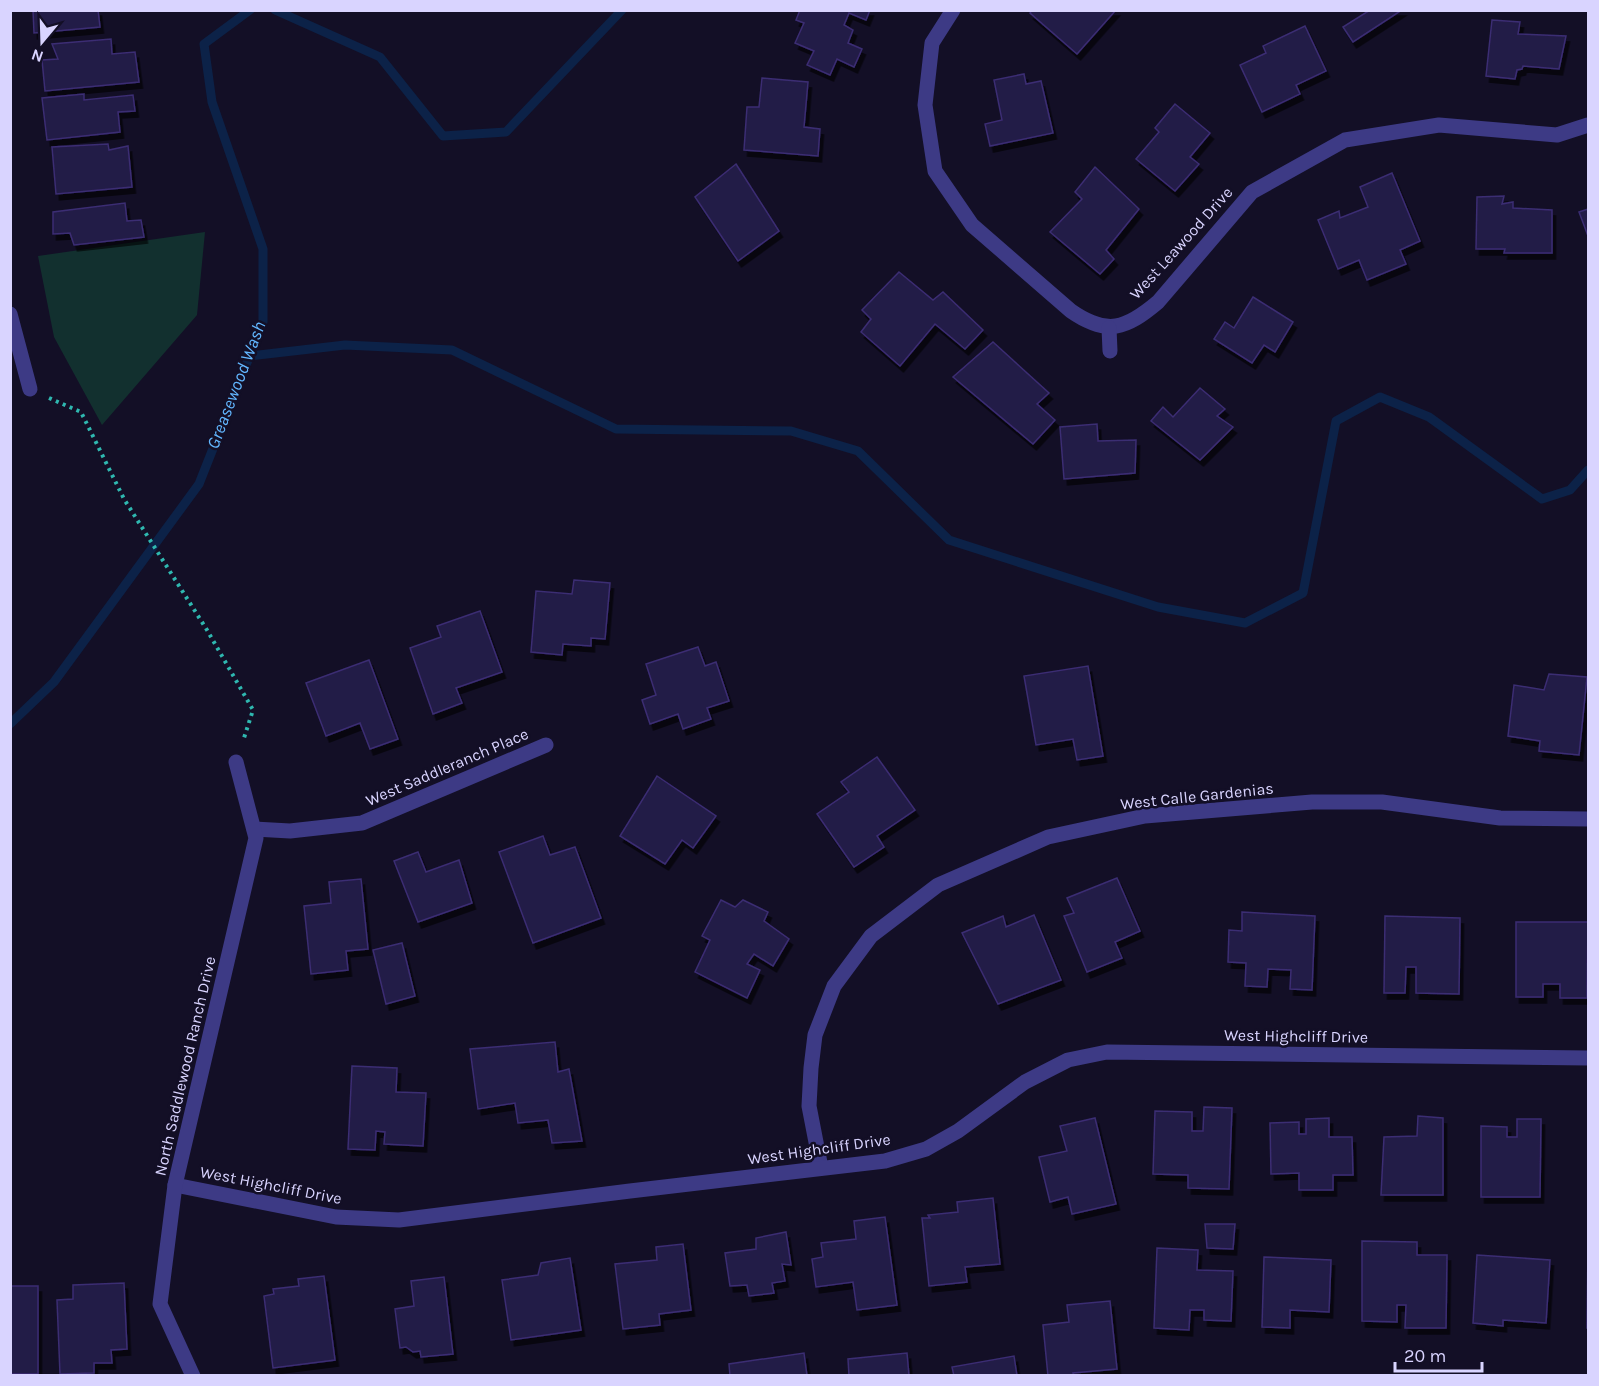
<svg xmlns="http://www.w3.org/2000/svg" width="1599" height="1386" font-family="Karla,sans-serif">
<defs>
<filter id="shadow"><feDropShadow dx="3.5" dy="6" stdDeviation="0" flood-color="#0009"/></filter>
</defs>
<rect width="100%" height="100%" fill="#130f26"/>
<polygon fill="#12302f" points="205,232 197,315 102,425 54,337 38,256"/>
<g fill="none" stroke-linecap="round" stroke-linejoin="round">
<g stroke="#0c2248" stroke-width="9">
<polyline points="275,10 380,57 443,136 506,132 622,10"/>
<polyline points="249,356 345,345 452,350 616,429 791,431 858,451 949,540 1158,607 1245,623 1303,593 1336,421 1380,397 1429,417 1542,499 1570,490 1588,470"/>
<polyline points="10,724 54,682 199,484 263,322 263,249 212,102 204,44 250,10"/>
</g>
</g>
<g fill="#241b47" stroke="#3b2d73" stroke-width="1.5" filter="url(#shadow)">
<polygon points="33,10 98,10 100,27 34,33"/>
<polygon points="800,10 870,10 866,20 849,13 844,25 853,30 848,43 862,49 854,67 837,59 830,75 807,65 814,51 795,43 804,23 796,20"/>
<polygon points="1032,10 1116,10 1077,54 1030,13"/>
<polygon points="1370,10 1402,10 1353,42 1343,27"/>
<polygon points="1492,20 1520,22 1518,34 1566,36 1559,69 1523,66 1522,69 1517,70 1515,79 1486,76"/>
<polygon points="1305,26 1326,71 1296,85 1300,94 1262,112 1240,65 1266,53 1263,46"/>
<polygon points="111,39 112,54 135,52 139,82 45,91 42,60 58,59 52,44"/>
<polygon points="1024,74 1026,84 1041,81 1053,133 990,146 985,124 1002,120 994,80"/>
<polygon points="762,78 808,82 804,127 820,129 818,156 744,150 747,107 759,107"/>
<polygon points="84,94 84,100 133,95 135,111 118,112 120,132 47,140 42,98"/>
<polygon points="1175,104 1210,133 1190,157 1199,164 1175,191 1136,159 1159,132 1155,128"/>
<polygon points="108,144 109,150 128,146 132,187 56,194 52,147"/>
<polygon points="736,164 779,231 738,261 695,197"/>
<polygon points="1095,167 1139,209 1106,250 1114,259 1100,274 1050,232 1082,199 1075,192"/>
<polygon points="1392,173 1420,241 1400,250 1406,264 1367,280 1359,260 1338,269 1318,220 1339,211 1340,218 1368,207 1360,187"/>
<polygon points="1504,196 1502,204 1513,202 1513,208 1552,210 1552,253 1504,253 1505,249 1476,249 1477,197"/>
<polygon points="125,203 127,221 141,220 144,237 74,245 70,233 53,234 53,212"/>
<polygon points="1588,209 1588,236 1579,212"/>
<polygon points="899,272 933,300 943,292 983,330 965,349 935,324 900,366 861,332 871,319 862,310"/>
<polygon points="1253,297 1293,322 1275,352 1264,345 1252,363 1214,339 1225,322 1234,328"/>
<polygon points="993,342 1049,393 1037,404 1055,420 1033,444 953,377"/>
<polygon points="1200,388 1225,409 1217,416 1233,427 1200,460 1151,421 1163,407 1173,417"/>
<polygon points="1097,424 1098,441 1136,440 1135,473 1064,479 1060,427"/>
<polygon points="574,580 610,583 605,639 591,638 591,646 563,644 562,655 531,652 536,591 572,594"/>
<polygon points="480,611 502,672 456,688 462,703 433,714 410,648 441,637 437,626"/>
<polygon points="698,647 705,666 716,662 729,701 707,708 711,719 683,729 678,714 650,724 642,700 656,695 646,664"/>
<polygon points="369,660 398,739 370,749 360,723 326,736 306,683"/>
<polygon points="1088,666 1103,756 1077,760 1073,739 1036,745 1024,676"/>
<polygon points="1549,674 1587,677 1579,755 1539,751 1540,741 1508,736 1514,685 1544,690"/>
<polygon points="877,757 915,810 877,836 884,847 854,867 817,814 849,792 841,782"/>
<polygon points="657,776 716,816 693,848 682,840 665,864 620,836"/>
<polygon points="543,836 550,855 575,847 601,918 533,943 499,852"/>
<polygon points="418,852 426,872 459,860 472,903 418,922 394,861"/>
<polygon points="1117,878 1140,931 1115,942 1122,958 1087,972 1064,916 1074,913 1067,898"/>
<polygon points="361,879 368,949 346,951 348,970 311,974 304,906 331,903 329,882"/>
<polygon points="721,900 735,907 743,900 768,912 764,921 789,939 773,966 754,954 747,964 760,970 747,998 695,972 710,940 702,936"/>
<polygon points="1242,912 1315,916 1312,990 1290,989 1291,970 1268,969 1267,987 1245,986 1246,963 1228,962 1229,930 1242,931"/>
<polygon points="1034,915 1061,980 998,1004 962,933 1003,916 1006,927"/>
<polygon points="1385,916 1460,918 1459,994 1416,993 1416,967 1406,967 1405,993 1384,993"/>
<polygon points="1516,922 1588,922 1587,998 1560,998 1560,984 1543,984 1543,997 1516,997"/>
<polygon points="402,943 415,996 386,1004 373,950"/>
<polygon points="555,1042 558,1072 569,1069 582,1141 552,1143 548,1120 518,1123 515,1103 478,1109 470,1049"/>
<polygon points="352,1066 397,1068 396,1092 426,1093 423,1146 384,1144 385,1132 376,1131 375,1150 348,1149"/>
<polygon points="1204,1107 1232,1108 1229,1189 1188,1188 1188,1175 1153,1174 1155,1111 1192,1112 1192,1131 1203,1131"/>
<polygon points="1418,1116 1443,1118 1443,1195 1381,1195 1384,1137 1417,1136"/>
<polygon points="1095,1118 1116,1204 1072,1214 1068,1197 1050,1202 1039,1157 1067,1151 1060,1126"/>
<polygon points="1329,1118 1329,1137 1352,1137 1353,1175 1333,1175 1333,1190 1299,1190 1299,1173 1271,1174 1270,1123 1299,1122 1299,1134 1306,1134 1306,1119"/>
<polygon points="1517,1119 1541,1119 1540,1197 1481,1197 1481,1126 1507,1127 1507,1137 1517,1137"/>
<polygon points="993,1198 1000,1264 965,1267 967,1282 929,1286 922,1218 930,1218 928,1215 958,1212 957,1202"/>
<polygon points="885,1217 897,1305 857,1310 853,1282 816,1287 812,1259 823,1257 821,1243 856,1239 854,1221"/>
<polygon points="1205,1224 1235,1224 1233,1249 1207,1248"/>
<polygon points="786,1232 791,1265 782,1264 785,1281 772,1283 774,1293 749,1296 747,1285 730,1286 725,1253 756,1249 756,1238"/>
<polygon points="1362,1241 1417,1242 1417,1255 1447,1255 1446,1328 1405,1328 1406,1305 1397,1305 1397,1322 1362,1321"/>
<polygon points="683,1244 691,1310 659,1314 660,1325 623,1329 615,1264 657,1260 656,1247"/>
<polygon points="1588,1244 1588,1328 1587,1328"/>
<polygon points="1157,1248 1198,1250 1197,1270 1233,1271 1231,1321 1204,1320 1204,1310 1190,1310 1189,1330 1154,1328"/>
<polygon points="1477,1255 1550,1260 1546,1323 1503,1320 1503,1326 1473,1323"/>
<polygon points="1264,1257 1331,1260 1329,1312 1290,1310 1290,1328 1262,1327"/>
<polygon points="570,1258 581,1330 511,1340 502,1280 538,1275 541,1263"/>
<polygon points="324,1276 335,1360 273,1368 264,1296 274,1294 273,1289 299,1286 298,1279"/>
<polygon points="444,1277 453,1354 421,1357 420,1351 413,1352 406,1347 400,1348 395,1309 414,1306 411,1281"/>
<polygon points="124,1283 127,1349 111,1350 112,1363 94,1363 94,1373 60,1374 57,1300 73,1299 73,1285"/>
<rect x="10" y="1286" width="28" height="88"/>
<polygon points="1110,1301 1117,1369 1073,1373 1074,1376 1048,1376 1043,1325 1069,1322 1067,1305"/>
<polygon points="804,1353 807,1376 730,1376 729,1364"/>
<polygon points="907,1353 909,1376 849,1376 848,1359"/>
<polygon points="1014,1356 1017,1376 954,1376 952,1367"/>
</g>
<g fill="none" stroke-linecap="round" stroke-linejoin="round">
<polyline stroke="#2fb8b0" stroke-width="4" stroke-dasharray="3 4.5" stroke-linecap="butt" points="49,398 81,412 124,499 207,630 253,710 243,741"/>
<g stroke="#3d3a85" stroke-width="15">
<path d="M953,10l-21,33 -7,62 10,66 37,54 99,86c36,25 55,18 87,-9l94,-110 93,-52 94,-15 118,10 31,-10"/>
<polyline points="10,314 30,389"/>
<polyline points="1109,328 1110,351"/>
<polyline points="254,829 290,831 362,823 546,745"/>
<polyline points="821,1168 809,1106 811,1068 815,1035 834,986 871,936 938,885 1048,837 1145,816 1312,802 1382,802 1500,818 1588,819"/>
<polyline points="175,1185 336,1217 399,1220 630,1191 885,1161 926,1149 958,1131 1025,1082 1068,1060 1107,1052 1588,1058"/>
<polyline points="193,1376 160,1304 175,1185 256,838 236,762"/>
</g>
</g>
<g text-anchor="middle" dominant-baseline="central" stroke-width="5" stroke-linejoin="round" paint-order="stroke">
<g font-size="16" fill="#d9d4ff" stroke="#130f26">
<text transform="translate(1181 243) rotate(-48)">West Leawood Drive</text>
<text transform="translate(447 767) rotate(-23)">West Saddleranch Place</text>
<text transform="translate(1197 796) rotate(-6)">West Calle Gardenias</text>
<text transform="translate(1296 1036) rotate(1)">West Highcliff Drive</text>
<text transform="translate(185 1066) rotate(-77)">North Saddlewood Ranch Drive</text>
<text transform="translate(819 1149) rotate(-8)">West Highcliff Drive</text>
<text transform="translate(271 1185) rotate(11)">West Highcliff Drive</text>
</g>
<g font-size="18" font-style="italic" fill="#62b6ff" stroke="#130f26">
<text transform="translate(236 385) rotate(-69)">Greasewood Wash</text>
</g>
</g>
<rect width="1599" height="1386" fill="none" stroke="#d9d4ff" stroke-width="24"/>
<g transform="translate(42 42) rotate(199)" stroke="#130f26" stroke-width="4.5" paint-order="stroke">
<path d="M0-4.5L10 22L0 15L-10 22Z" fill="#d9d4ff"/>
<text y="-9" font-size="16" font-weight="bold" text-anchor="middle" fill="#d9d4ff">N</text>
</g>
<path d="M1395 1362v9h87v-9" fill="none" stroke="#d9d4ff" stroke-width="3"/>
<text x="1404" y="1362" font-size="18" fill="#d9d4ff" stroke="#130f26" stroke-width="4.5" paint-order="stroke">20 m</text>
</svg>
